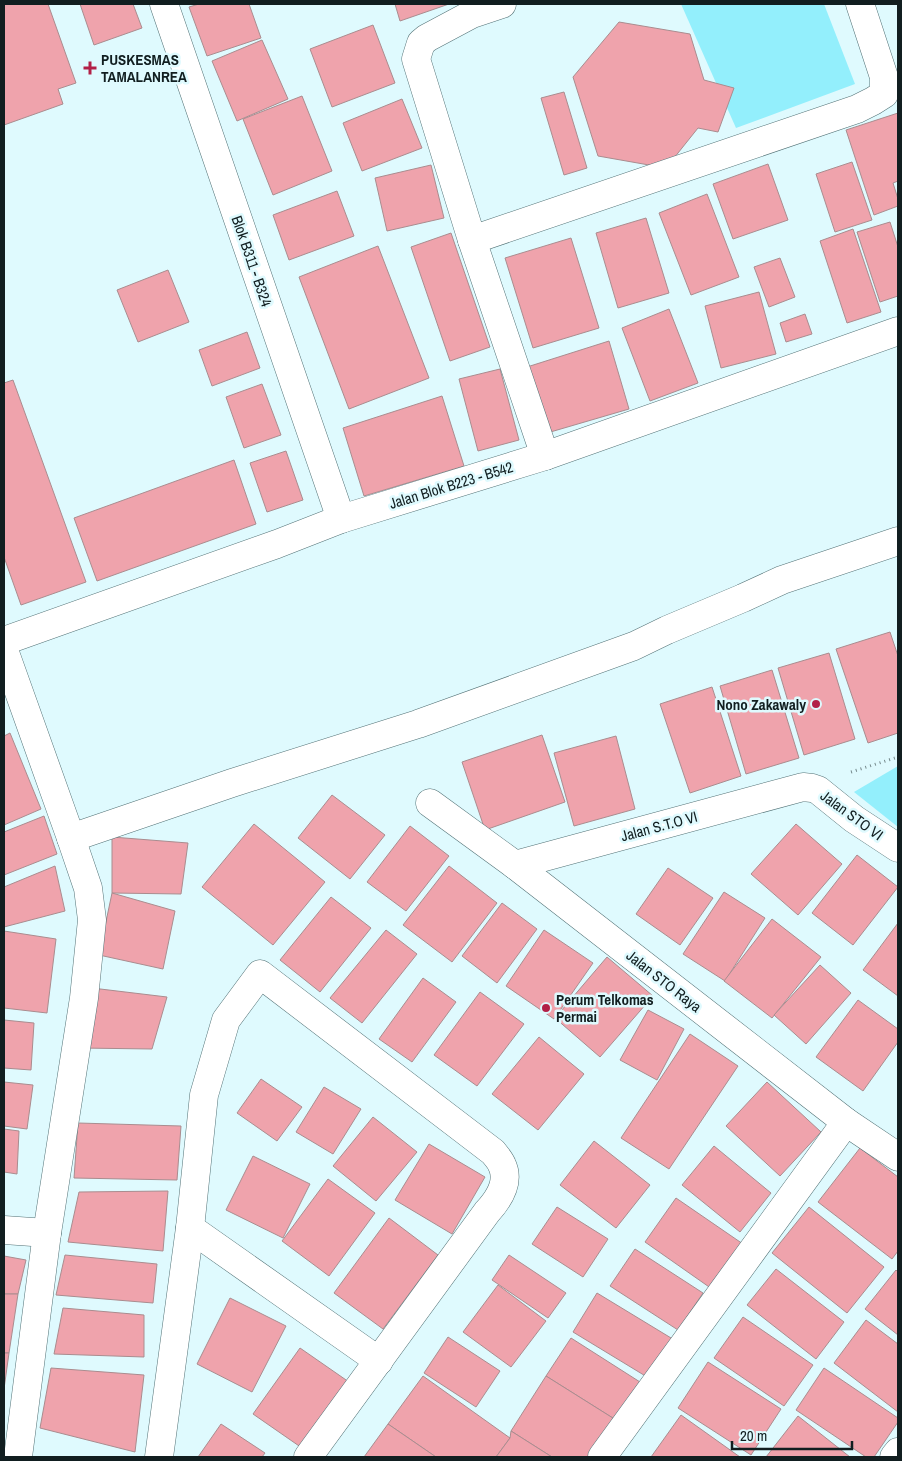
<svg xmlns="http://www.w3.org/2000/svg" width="902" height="1461" font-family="'Archivo Narrow',sans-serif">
<rect width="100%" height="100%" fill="#dffafe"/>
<g fill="#93effc">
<polygon points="681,4 824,4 855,84 736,128"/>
<polygon points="898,766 898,827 854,792"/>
</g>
<g fill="#efa3ac" stroke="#aa8c8f">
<polygon points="4,4 48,4 76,83 58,89 63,104 4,125"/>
<polygon points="80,4 133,4 142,28 94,45"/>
<polygon points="199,4 249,4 261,38 207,56 189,7"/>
<polygon points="395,4 449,4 400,21"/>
<polygon points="619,22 690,34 704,80 734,88 718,132 698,128 666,168 598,156 573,77"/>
<polygon points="373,25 395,83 332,107 310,49"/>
<polygon points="262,40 288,99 237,121 212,61"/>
<polygon points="564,92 587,168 564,175 541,98"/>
<polygon points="302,96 332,171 273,195 243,119"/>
<polygon points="402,99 422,148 362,171 343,123"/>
<polygon points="898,113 898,181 893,183 898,199 898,206 874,215 846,130"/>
<polygon points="852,162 872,220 835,232 816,174"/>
<polygon points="768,164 788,220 733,239 713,184"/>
<polygon points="431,165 444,218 387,231 375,178"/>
<polygon points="337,191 354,236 289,260 273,215"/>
<polygon points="707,194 739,277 691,295 659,213"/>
<polygon points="646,218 669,293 618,308 596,233"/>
<polygon points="890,222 898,247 898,296 880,302 857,232"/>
<polygon points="853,229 881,312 847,323 820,241"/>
<polygon points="451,233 490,347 450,361 411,247"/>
<polygon points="571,238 599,328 533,348 505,258"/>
<polygon points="378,246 429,378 349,409 299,277"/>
<polygon points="780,258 795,297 769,307 754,267"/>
<polygon points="168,270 189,322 138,342 117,290"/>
<polygon points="759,292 776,354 721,368 705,306"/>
<polygon points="669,309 698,383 650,401 622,328"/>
<polygon points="805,314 812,334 786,342 780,323"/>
<polygon points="247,332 260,368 212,386 199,350"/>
<polygon points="609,341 629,409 547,433 527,367"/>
<polygon points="500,369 519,440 478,451 459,379"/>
<polygon points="13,380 86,582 21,605 4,557 4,383"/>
<polygon points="262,384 281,435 244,448 226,397"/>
<polygon points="442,396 464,466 364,496 343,428"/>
<polygon points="286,451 303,500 267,512 250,463"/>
<polygon points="234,460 256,524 97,581 74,518"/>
<polygon points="890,632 898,656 898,733 868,743 836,649"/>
<polygon points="829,653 855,739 804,755 778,668"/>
<polygon points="772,670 799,758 746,774 720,686"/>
<polygon points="712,687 741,776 690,793 660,704"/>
<polygon points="10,733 41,809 4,825 4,736"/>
<polygon points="542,735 565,802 485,830 462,762"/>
<polygon points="616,736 635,809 574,826 554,753"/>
<polygon points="332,795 385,835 350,879 298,838"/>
<polygon points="44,816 57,854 4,875 4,832"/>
<polygon points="254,824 325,882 273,945 202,887"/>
<polygon points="796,824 842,864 798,915 751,874"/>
<polygon points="410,826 449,856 406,911 367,882"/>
<polygon points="112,837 188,843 181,894 112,893"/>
<polygon points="857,855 898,887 853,945 812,913"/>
<polygon points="55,866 65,911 4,927 4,887"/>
<polygon points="449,866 497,903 452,962 403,925"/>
<polygon points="668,868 713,898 680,945 636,914"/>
<polygon points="724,892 765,918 725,981 683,954"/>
<polygon points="112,893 175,911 163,969 99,955"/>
<polygon points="331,897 371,928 320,992 280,960"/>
<polygon points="502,903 537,929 497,983 462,956"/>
<polygon points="772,919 821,957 772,1018 724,981"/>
<polygon points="898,923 898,996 863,970"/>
<polygon points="386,930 417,954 362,1023 330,998"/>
<polygon points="544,930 593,963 554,1019 506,986"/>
<polygon points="4,931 56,939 47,1013 4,1008"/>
<polygon points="607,957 653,996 600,1057 555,1018"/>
<polygon points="820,965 851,993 806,1044 774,1015"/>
<polygon points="423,978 456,1002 412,1062 379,1039"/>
<polygon points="92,988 167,997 152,1049 80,1048"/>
<polygon points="480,992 524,1024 477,1086 434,1055"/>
<polygon points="858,1000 898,1029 898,1042 863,1091 816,1057"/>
<polygon points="648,1010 684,1029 657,1080 620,1060"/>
<polygon points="4,1020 34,1023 31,1070 4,1068"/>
<polygon points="690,1034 738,1066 669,1169 621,1138"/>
<polygon points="539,1037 584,1074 538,1130 492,1094"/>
<polygon points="261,1079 302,1107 277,1141 237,1113"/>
<polygon points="4,1082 33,1085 27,1129 4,1126"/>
<polygon points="767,1082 821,1132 780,1176 726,1126"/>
<polygon points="324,1087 361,1109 333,1154 296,1132"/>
<polygon points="373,1117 417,1152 376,1201 333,1166"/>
<polygon points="78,1123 181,1126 177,1180 74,1178"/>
<polygon points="4,1129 19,1131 17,1174 4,1172"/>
<polygon points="594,1141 650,1185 616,1228 560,1185"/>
<polygon points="429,1144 485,1177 452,1234 395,1200"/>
<polygon points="714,1146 771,1193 740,1232 682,1185"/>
<polygon points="860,1148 898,1177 898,1251 892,1259 818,1202"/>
<polygon points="253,1156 310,1184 283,1238 226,1210"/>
<polygon points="328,1179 375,1213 329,1276 282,1241"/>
<polygon points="168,1191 163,1251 68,1242 79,1192"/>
<polygon points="676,1198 743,1244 712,1289 645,1242"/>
<polygon points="557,1207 608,1239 583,1277 532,1244"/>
<polygon points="809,1207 884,1267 847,1313 772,1253"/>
<polygon points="389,1218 438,1255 383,1329 334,1293"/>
<polygon points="635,1249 703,1293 678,1330 610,1286"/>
<polygon points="65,1255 157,1264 153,1303 56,1295"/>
<polygon points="509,1255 566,1293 548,1318 492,1280"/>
<polygon points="4,1256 26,1260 18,1294 4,1294"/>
<polygon points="776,1269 844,1322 816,1359 747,1305"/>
<polygon points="896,1270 898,1272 898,1335 865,1309"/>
<polygon points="498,1285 546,1321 511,1367 463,1332"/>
<polygon points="597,1293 676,1341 652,1380 573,1332"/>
<polygon points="4,1294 18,1294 9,1353 4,1353"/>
<polygon points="230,1298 286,1326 252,1392 197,1364"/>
<polygon points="63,1308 144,1315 144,1357 54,1354"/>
<polygon points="743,1317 813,1365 784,1406 714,1358"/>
<polygon points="866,1320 898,1344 898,1412 834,1363"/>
<polygon points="448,1337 500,1371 476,1407 424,1373"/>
<polygon points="571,1338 640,1382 616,1420 546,1376"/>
<polygon points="300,1348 349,1382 302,1448 253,1414"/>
<polygon points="4,1353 9,1353 4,1389"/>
<polygon points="708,1362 781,1409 751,1455 678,1408"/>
<polygon points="51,1368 144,1375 135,1452 40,1428"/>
<polygon points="824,1368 898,1418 898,1422 874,1457 866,1457 796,1410"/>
<polygon points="423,1376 510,1438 496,1457 436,1457 388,1424"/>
<polygon points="546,1376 616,1420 592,1457 552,1457 511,1431"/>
<polygon points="681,1415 740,1457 651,1457"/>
<polygon points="798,1416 850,1457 766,1457"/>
<polygon points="221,1424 265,1453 262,1457 198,1457"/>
<polygon points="388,1424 436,1457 364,1457"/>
<polygon points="511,1431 552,1457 496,1457 510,1438"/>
</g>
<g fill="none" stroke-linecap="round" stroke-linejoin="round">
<defs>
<g id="minor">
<polyline points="164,4 341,519"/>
<polyline points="502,4 472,14 427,38 421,43 416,59 472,240 545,456"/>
<polyline points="472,240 857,109 873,101 884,94 884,77 860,4"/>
<polyline points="4,641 277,544 341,519 545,456 898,331"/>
<polyline points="4,650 71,838 88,888 92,920 84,998 47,1233 18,1457"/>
<polyline points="430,803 515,865 846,1122 898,1157"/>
<polyline points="71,838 232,783 418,724 634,646 667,630 743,598 782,580 898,541"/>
<polyline points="515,865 803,787 812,788 818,790 854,819 898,848"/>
<polyline points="190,1228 379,1361"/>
<polyline points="4,1230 47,1233"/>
<path d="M159,1457l31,-229 14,-133 22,-75 34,-46 233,178c3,4 7,8 9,13 8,17 -4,35 -15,47l-179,245"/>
<polyline points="602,1457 846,1122"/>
<polyline points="894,1457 898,1452"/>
</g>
</defs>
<use href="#minor" stroke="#537276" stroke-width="29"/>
<polyline stroke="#75898c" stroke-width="3" stroke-dasharray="1 4" stroke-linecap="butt" points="851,772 898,757"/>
<use href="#minor" stroke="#fff" stroke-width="28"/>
</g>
<g fill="#b22047" stroke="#dffafe" stroke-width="2">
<path d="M87.5 60.5h5v5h5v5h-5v5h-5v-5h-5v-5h5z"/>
<circle cx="816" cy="704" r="5"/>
<circle cx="546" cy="1008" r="5"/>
</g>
<g text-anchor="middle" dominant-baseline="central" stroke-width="5" stroke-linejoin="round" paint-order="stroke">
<g font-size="15" font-weight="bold" fill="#111e20" stroke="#dffafe" text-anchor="start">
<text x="101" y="59">PUSKESMAS<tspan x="101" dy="17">TAMALANREA</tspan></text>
<text x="806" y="704" text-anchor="end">Nono Zakawaly</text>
<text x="556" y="999">Perum Telkomas<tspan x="556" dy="17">Permai</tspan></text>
</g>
<g font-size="15" fill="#111e20" stroke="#dffafe">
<text transform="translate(252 261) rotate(71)">Blok B311 - B324</text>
<text transform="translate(451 485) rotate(-17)">Jalan Blok B223 - B542</text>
<text transform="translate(852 815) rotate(36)">Jalan STO VI</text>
<text transform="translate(659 826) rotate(-15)">Jalan S.T.O VI</text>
<text transform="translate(664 981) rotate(38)">Jalan STO Raya</text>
</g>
</g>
<rect width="902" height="1461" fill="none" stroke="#111e20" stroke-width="10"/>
<path d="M732 1441v8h120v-8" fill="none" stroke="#111e20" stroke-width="2.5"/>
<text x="740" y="1441" font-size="15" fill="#111e20" stroke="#dffafe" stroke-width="4" paint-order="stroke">20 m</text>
</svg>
